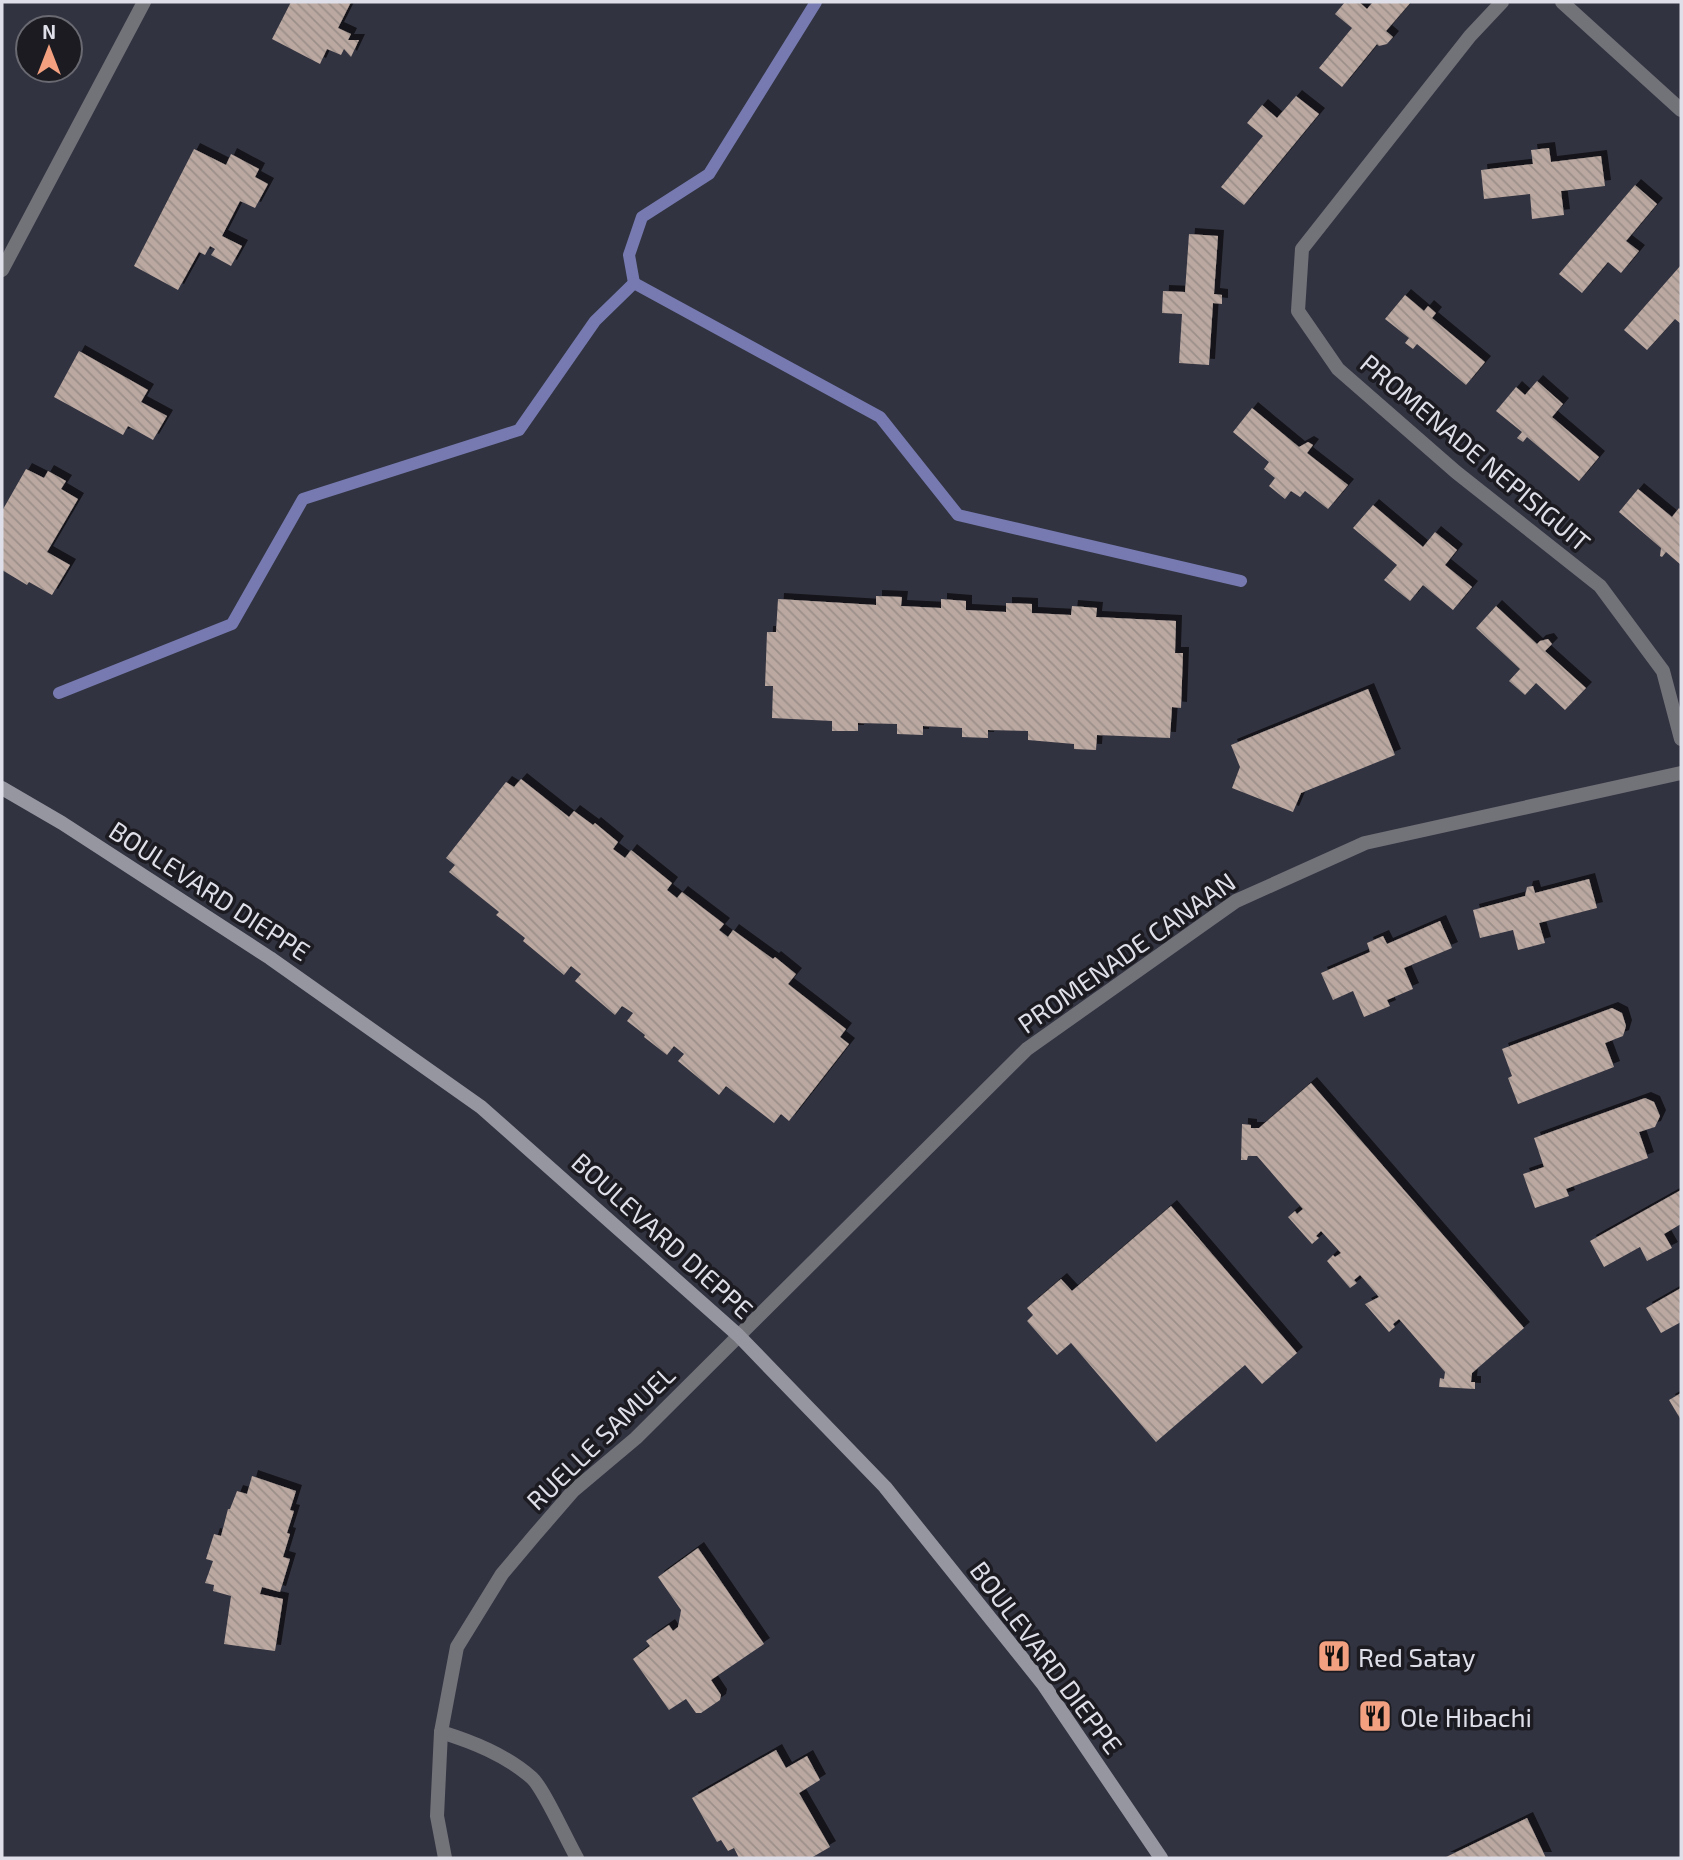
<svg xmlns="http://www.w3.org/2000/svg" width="1683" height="1860" font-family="'Exo 2',sans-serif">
<defs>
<pattern id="building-back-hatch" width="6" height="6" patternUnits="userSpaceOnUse" patternTransform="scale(1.75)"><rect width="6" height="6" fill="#baa8a1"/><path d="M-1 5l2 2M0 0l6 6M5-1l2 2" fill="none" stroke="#9c8f8a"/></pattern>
<filter id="shadow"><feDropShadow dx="6" dy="-6" stdDeviation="0" flood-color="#0009"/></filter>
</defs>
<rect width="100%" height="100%" fill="#323340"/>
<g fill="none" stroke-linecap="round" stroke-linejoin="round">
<g stroke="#767ab0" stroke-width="12">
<polyline points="634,283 880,417 958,515 1241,581"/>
<polyline points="634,283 629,255 642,217 709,174 816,2"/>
<polyline points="59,693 232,624 303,499 519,430 595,321 634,283"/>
</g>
</g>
<g fill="url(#building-back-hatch)" filter="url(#shadow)">
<polygon points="291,2 351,2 338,28 351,34 348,40 359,40 351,57 344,49 341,55 327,49 320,64 272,39"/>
<polygon points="1345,2 1359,2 1367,9 1373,2 1411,2 1386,31 1393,37 1387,44 1379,46 1377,44 1342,87 1319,68 1352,28 1335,14"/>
<polygon points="1296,96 1319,114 1244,205 1221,187 1263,136 1247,123 1262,105 1277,118"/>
<polygon points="1549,148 1551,162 1601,156 1605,186 1561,191 1564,215 1532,219 1530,194 1484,199 1481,170 1533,164 1531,150"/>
<polygon points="194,149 226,165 231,154 259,169 255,177 268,184 255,208 240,201 222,236 242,246 231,266 211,255 215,249 210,246 205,255 199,252 178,290 134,266"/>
<polygon points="1635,185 1657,204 1626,241 1639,251 1621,273 1608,262 1582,293 1559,274"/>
<polygon points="1189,234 1218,236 1214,294 1222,295 1222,304 1213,303 1209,365 1179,363 1182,314 1162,313 1163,291 1185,292"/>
<polygon points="1681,265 1681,324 1675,319 1647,350 1624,330"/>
<polygon points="1405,295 1424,311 1428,306 1436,313 1432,318 1485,362 1466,385 1417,344 1413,349 1405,343 1409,338 1385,319"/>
<polygon points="79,351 148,390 141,402 167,416 153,440 128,426 123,435 54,397"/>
<polygon points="1537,381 1563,404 1552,417 1599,457 1579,481 1527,437 1523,442 1517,438 1522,432 1496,411 1516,387 1525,395"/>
<polygon points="1252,408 1299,447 1308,442 1313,445 1307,453 1348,485 1328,509 1305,491 1300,497 1291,491 1285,499 1269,486 1275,478 1264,469 1269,462 1233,432"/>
<polygon points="26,469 44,478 48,471 66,481 61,489 78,499 47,552 70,565 52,595 29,582 27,585 2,570 2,511"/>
<polygon points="1638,489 1672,517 1679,508 1681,510 1681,565 1666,552 1662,557 1660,556 1661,548 1619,512"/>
<polygon points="1373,505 1423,547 1435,532 1457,550 1445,565 1472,587 1453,610 1423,585 1410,601 1384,580 1397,565 1353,528"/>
<polygon points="876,596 902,597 901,606 941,608 941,599 966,601 966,610 1006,612 1006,603 1032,604 1032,613 1071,615 1072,606 1097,608 1096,617 1176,621 1175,653 1183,653 1181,708 1172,707 1170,738 1097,735 1096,750 1074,749 1074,744 1028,740 1028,731 988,730 988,738 962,737 962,728 923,726 923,735 897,734 897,724 858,723 858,731 832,731 832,721 772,718 773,686 765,686 767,632 776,632 778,599 876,605"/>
<polygon points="1496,606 1537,644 1540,641 1548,639 1552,644 1545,651 1586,688 1565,710 1536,683 1525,695 1509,681 1520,669 1476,628"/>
<polygon points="1368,689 1395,755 1301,793 1293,812 1232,788 1240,767 1231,745"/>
<polygon points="521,779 569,817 574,811 593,825 595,823 618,842 613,849 625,858 631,850 672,883 667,890 677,898 682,892 724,924 719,930 728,937 733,930 773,959 775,957 796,974 788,984 846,1029 840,1037 849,1044 789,1121 781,1114 774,1123 726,1086 719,1095 678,1061 684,1054 674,1046 667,1055 644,1037 645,1035 627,1021 633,1013 622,1006 615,1015 575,981 581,974 571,966 564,975 523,941 525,938 496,915 499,912 449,872 455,865 446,858 506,782 514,787"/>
<polygon points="1589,879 1597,908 1539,923 1545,943 1518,950 1513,930 1480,938 1473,910 1525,896 1527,887 1533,886 1535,893"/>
<polygon points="1440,921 1452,948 1404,968 1413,989 1387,1000 1390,1006 1364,1017 1353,991 1333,1000 1321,973 1370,952 1367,943 1383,936 1387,944"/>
<polygon points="1612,1008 1622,1013 1626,1026 1623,1036 1605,1043 1614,1067 1518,1104 1508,1078 1512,1076 1502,1049"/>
<polygon points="1311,1083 1524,1328 1472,1373 1471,1382 1475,1382 1475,1389 1439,1387 1440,1378 1444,1379 1445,1372 1399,1319 1393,1324 1395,1327 1389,1332 1365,1304 1379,1297 1360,1275 1354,1280 1357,1283 1350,1288 1327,1261 1333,1255 1335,1257 1341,1253 1321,1231 1316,1236 1319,1238 1312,1244 1288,1217 1295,1211 1297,1214 1303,1209 1257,1156 1248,1156 1247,1160 1241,1160 1242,1124 1251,1125 1251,1128 1259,1128"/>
<polygon points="1645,1098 1654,1102 1660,1116 1655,1127 1639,1132 1648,1158 1566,1189 1569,1196 1535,1208 1523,1174 1544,1167 1534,1138"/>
<polygon points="1681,1190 1681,1224 1664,1234 1672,1248 1647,1261 1640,1247 1604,1267 1590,1241"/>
<polygon points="1171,1206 1297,1353 1262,1384 1245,1365 1156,1442 1071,1343 1057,1355 1027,1321 1033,1315 1027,1308 1061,1279 1072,1291"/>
<polygon points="1681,1288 1681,1322 1661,1333 1646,1308"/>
<polygon points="1681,1393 1681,1420 1669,1400"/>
<polygon points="252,1476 296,1491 290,1510 294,1511 287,1533 290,1534 283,1557 290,1559 280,1592 262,1587 260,1594 283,1599 275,1651 224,1644 231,1596 213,1591 214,1585 205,1583 213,1561 206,1559 214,1534 221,1536 228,1509 230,1509 237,1491 247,1494"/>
<polygon points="698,1548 764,1644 711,1680 721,1695 720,1700 701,1713 696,1713 686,1699 669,1710 633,1659 650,1646 646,1641 669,1625 673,1631 678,1627 681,1610 658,1577"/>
<polygon points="776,1750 786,1768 807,1756 820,1780 799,1793 830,1847 811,1858 739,1858 734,1848 728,1851 721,1840 717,1842 692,1798"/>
<polygon points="1527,1818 1546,1858 1444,1858"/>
</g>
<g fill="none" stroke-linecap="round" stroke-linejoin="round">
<g stroke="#727379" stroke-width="14">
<polyline points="1502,2 1470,36 1302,249 1298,311 1338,369 1456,472 1600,586 1663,671 1681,739"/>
<polyline points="1562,2 1681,110"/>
<path d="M441,1732c32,10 65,23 91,46 12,11 35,63 45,80"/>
<polyline points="445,1858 437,1816 441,1732 457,1647 502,1574 534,1536 573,1491 636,1438 1027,1049 1236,901 1365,843 1681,773"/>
</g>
<polyline stroke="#727379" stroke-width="14" points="2,270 144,2"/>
<polyline stroke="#9596a0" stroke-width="14" points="2,788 62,823 270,958 481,1107 738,1335 885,1487 1043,1684 1161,1858"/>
</g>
<defs>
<symbol id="restaurant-square" viewBox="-11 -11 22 22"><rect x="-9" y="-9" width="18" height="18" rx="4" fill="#f2a07f" stroke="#1b1b21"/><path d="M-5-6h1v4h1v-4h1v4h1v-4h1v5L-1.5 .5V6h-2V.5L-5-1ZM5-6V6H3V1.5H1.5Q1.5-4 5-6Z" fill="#111"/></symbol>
</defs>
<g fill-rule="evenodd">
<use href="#restaurant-square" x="1315" y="1637" width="38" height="38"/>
<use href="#restaurant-square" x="1356" y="1697" width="38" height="38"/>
</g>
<g text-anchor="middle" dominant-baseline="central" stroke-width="7" stroke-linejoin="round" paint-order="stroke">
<g font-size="26" fill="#dedfe8" stroke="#1b1b21">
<text transform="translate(1476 452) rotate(40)">PROMENADE NEPISIGUIT</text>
<text transform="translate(210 890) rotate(33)">BOULEVARD DIEPPE</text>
<text transform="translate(1126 952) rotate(-35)">PROMENADE CANAAN</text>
<text transform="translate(663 1235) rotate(42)">BOULEVARD DIEPPE</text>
<text transform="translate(600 1437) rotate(-44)">RUELLE SAMUEL</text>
<text transform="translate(1047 1657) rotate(53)">BOULEVARD DIEPPE</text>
</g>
<g font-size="26" fill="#dedfe8" stroke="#1b1b21" text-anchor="start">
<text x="1358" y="1656">Red Satay</text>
<text x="1400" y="1716">Ole Hibachi</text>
</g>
</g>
<rect width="1683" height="1860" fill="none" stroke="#dedfe8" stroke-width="7"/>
<g transform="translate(49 49)"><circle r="33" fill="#1b1b21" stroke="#696971" stroke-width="2"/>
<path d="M0-5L12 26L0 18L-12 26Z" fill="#f2a07f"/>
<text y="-10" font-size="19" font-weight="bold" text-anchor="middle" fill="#dedfe8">N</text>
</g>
</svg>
